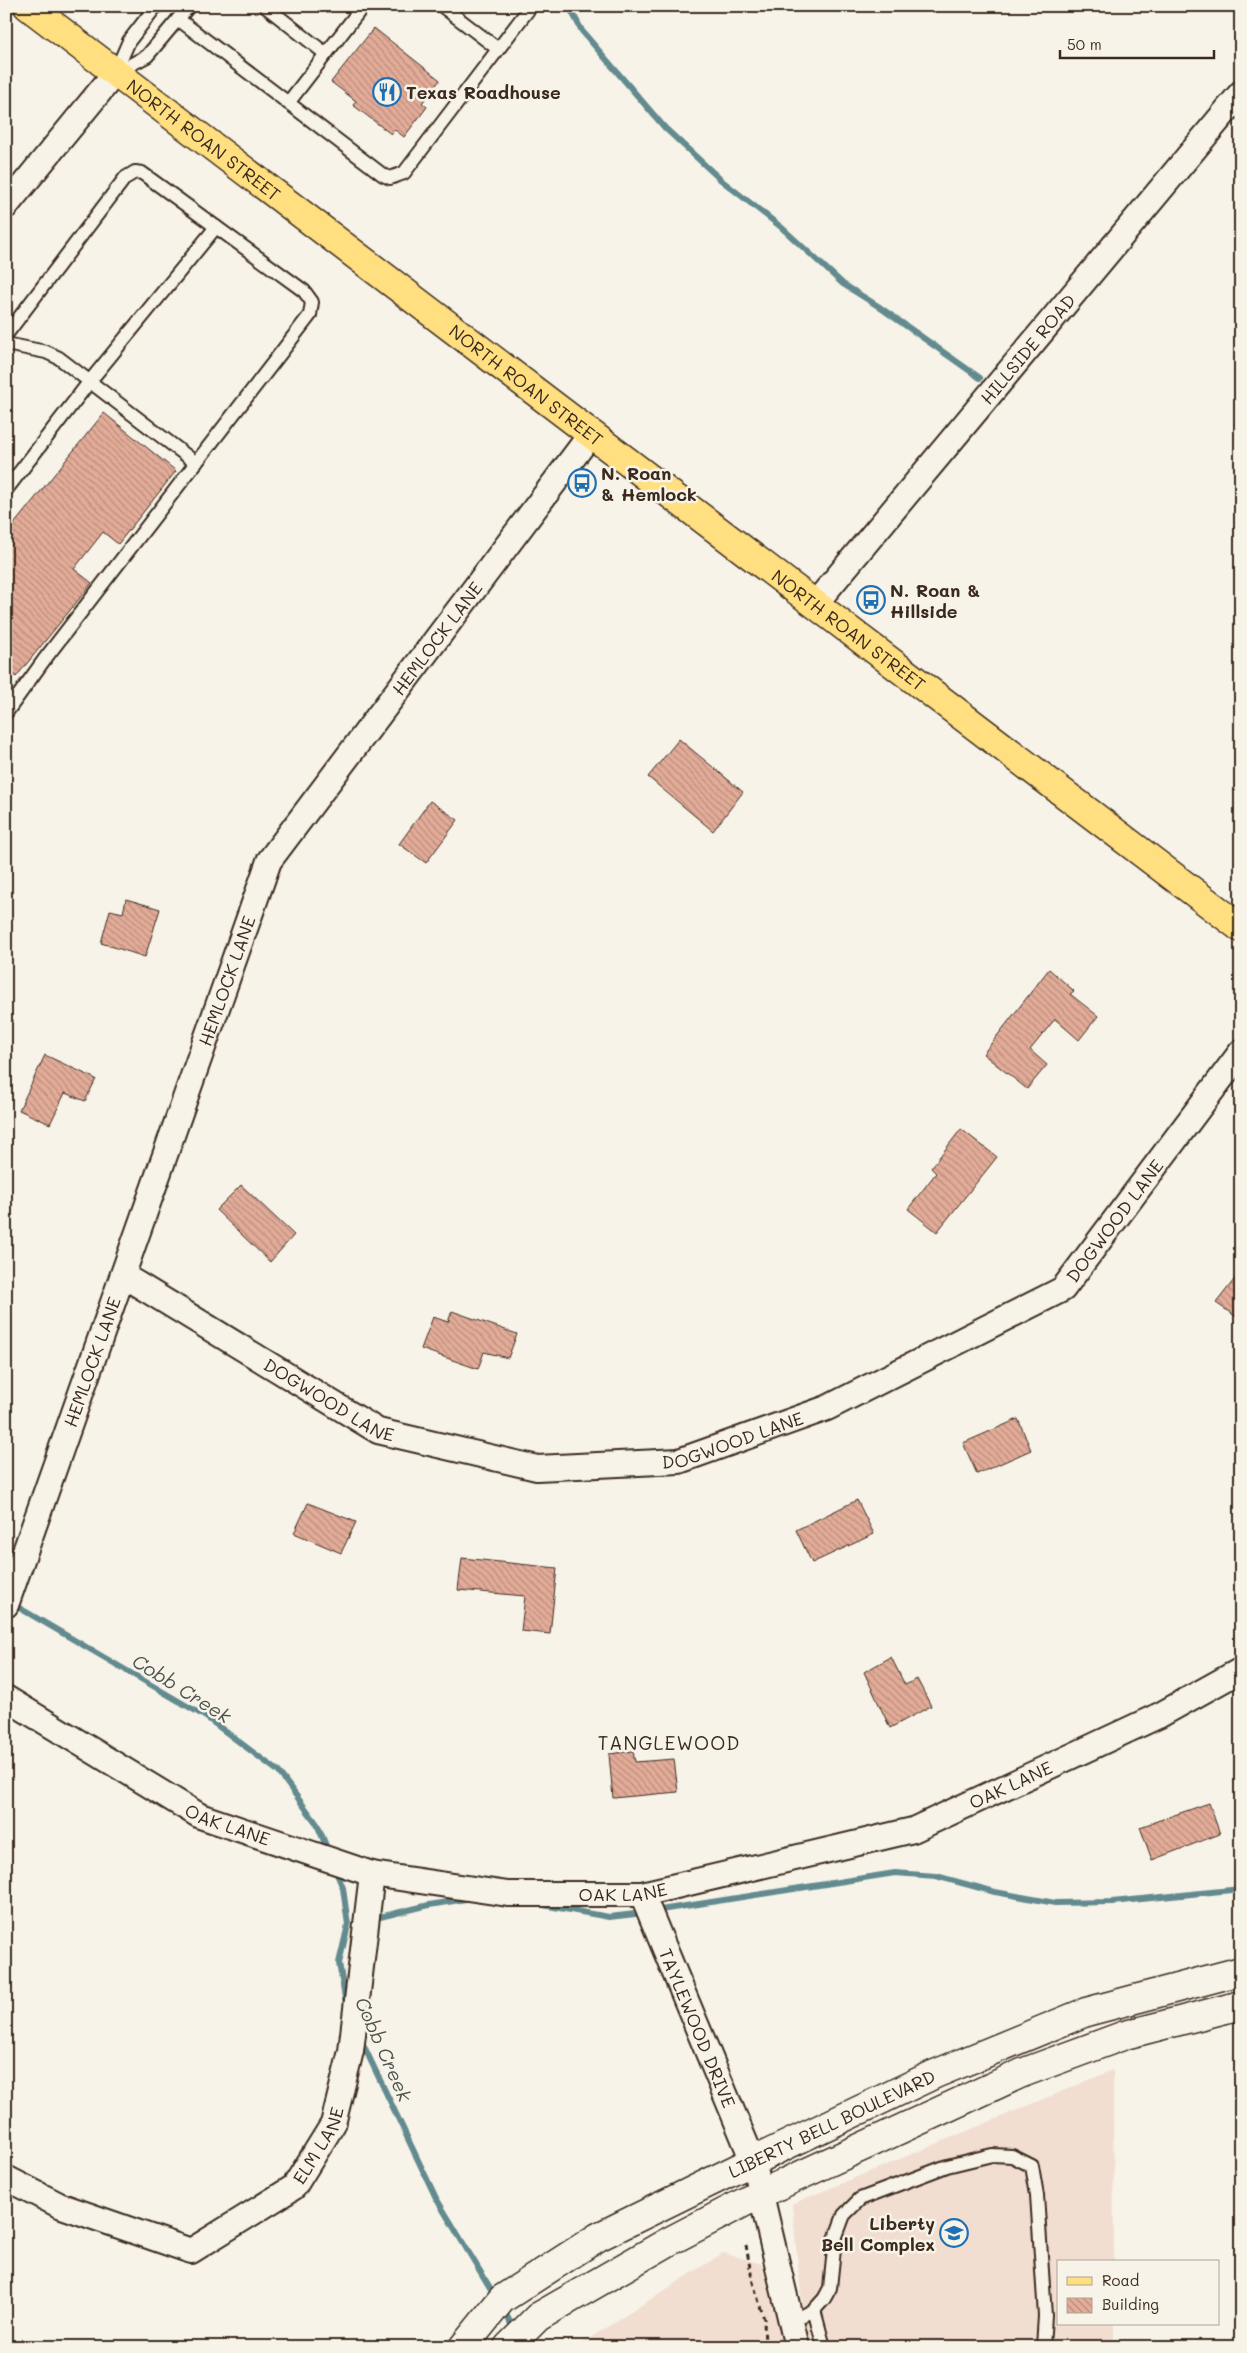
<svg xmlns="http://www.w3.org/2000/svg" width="1247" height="2353" font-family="Mali,sans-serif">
<defs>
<pattern id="building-back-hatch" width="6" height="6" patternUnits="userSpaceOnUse" patternTransform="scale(1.25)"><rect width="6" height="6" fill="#e3ac99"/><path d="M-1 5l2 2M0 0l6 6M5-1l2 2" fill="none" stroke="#b98c7c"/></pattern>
</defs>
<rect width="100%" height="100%" fill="#f7f3e8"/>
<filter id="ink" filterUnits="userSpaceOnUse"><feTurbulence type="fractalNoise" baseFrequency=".02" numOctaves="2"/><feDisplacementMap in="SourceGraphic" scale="10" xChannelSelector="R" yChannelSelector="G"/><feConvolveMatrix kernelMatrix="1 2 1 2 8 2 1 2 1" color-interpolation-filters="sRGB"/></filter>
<g filter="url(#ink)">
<g fill="#f1ded0">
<polygon points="1113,2070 1114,2262 1058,2262 1058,2324 1114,2324 1114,2347 806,2347 792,2204"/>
<polygon points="723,2253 762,2264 787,2347 576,2347"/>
</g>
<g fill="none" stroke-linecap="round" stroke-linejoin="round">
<g stroke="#638b8f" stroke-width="6">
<polyline points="569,6 582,31 665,128 721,180 781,227 843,284 878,306 980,378"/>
<polyline points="11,1603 206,1717 278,1771 317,1824 329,1853"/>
<polyline points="334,1867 343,1888 348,1925 339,1963 347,2010"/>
<polyline points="543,1905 609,1917 644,1913"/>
<polyline points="654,1911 895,1873 936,1876 995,1892 1055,1903 1112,1902 1241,1889"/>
<polyline points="372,1919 429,1905 472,1898"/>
<polyline points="361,2040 436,2198 495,2296"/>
<polyline points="503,2309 515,2331"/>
</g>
</g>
<g fill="url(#building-back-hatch)" stroke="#3b2a1e">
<polygon points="374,28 440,80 422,103 427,107 404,137 395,130 391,134 353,105 356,101 331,82"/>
<polygon points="104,413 176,471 118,544 103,532 74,569 92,583 16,677 6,669 6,534"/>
<polygon points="679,739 743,792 713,831 648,777"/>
<polygon points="430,801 458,820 426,863 399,844"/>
<polygon points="126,899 160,909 145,957 101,943 110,910 123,913"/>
<polygon points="1049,969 1074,991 1070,994 1098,1016 1079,1040 1055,1019 1030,1050 1047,1065 1027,1089 983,1054"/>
<polygon points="45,1055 96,1079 85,1101 65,1093 50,1124 19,1110"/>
<polygon points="961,1129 997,1157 937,1232 908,1209 936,1173 931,1168"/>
<polygon points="241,1185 294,1235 270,1262 216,1210"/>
<polygon points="1241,1271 1241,1320 1216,1303"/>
<polygon points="452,1311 517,1334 508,1358 484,1352 478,1369 421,1349 433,1317 448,1322"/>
<polygon points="1018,1419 1031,1450 977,1474 963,1443"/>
<polygon points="857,1500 874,1534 812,1563 796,1530"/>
<polygon points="308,1503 356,1522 341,1553 294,1533"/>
<polygon points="462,1558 557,1568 550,1634 521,1631 525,1596 458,1590"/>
<polygon points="891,1657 905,1685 917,1679 931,1706 890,1728 864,1672"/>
<polygon points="633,1751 635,1762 674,1759 678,1792 613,1798 609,1754"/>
<polygon points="1209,1803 1220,1834 1152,1860 1140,1827"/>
</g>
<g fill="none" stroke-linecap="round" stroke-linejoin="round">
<defs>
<g id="service">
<polyline points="265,6 326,54"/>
<polyline points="442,6 498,49"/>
<polyline points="178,19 383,175 390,178 404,173 531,6"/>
<polyline points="115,73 147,56 189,6"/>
<polyline points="115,73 129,41 156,6"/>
<polyline points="288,103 363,6"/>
<polyline points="6,335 125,178 135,172 142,173 304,291 312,302 310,315 44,660 6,713"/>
<polyline points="6,344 46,352 59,358 196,463"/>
<polyline points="6,490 90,381 216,227"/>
<polyline points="814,2310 824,2347"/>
<polyline points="791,2322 814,2310 824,2299 830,2288 835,2239 844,2215 860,2199 947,2166 992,2155 1012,2156 1032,2166 1037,2195 1045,2316 1043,2347"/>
</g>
<g id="minor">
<polyline points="6,206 115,73"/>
<path id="s1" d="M815,604l426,-511"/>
<path id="s2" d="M124,1276l254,155 159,37 142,-7 148,-53 236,-119 178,-237"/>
<path id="s3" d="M6,1605l263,-744 322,-427"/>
<path id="s4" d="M6,1698l194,118 172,58 136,20h134l271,-64 247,-115 81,-45"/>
<path id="s5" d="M642,1894l111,267 44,186"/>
<path id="s6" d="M6,2178l53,27 132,46 103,-64 39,-63 18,-73 21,-177"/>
</g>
<g id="tertiary">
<path id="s7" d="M463,2347l39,-48 96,-62 155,-76 182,-87 151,-62 155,-41"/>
<polyline points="508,2347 538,2317 668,2242 760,2194 1022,2073 1125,2035 1241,2005"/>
</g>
<g id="primary">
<path id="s8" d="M28,6l1213,922"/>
</g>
</defs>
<use href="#service" stroke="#3b2a1e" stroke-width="16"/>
<use href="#minor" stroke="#3b2a1e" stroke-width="28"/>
<use href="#tertiary" stroke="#3b2a1e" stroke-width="31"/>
<use href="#primary" stroke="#3b2a1e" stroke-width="31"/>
<polyline stroke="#3b2a1e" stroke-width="3" stroke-dasharray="5 4" stroke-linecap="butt" points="746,2245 752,2279 764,2319 765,2347"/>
<use href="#service" stroke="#f7f3e8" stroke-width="12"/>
<use href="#minor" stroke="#f7f3e8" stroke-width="24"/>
<use href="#tertiary" stroke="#f7f3e8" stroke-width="28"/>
<use href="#primary" stroke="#ffdf80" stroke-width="28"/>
</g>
</g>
<defs>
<symbol id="restaurant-ring" viewBox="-11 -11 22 22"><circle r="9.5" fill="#f7f3e8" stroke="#1f6fb2" stroke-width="1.5"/><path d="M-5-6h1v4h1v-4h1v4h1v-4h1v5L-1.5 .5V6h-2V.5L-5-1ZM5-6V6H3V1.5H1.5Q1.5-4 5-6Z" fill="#1f6fb2"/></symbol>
<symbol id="bus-ring" viewBox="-11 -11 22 22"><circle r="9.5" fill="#f7f3e8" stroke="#1f6fb2" stroke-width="1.5"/><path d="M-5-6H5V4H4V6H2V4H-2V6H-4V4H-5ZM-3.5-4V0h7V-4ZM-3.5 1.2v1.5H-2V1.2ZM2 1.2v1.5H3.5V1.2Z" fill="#1f6fb2"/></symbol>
<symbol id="school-ring" viewBox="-11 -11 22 22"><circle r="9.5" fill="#f7f3e8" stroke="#1f6fb2" stroke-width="1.5"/><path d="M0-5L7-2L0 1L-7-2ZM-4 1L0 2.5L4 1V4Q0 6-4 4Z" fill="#1f6fb2"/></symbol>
</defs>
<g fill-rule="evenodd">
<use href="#restaurant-ring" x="371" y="76" width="32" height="32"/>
<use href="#bus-ring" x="566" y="467" width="32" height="32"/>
<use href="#bus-ring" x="855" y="584" width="32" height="32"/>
<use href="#school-ring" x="938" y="2217" width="32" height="32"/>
</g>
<g text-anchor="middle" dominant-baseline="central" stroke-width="5" stroke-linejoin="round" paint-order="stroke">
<g font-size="18" font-weight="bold" fill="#3b2a1e" stroke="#f7f3e8" text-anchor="start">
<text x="406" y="92">Texas Roadhouse</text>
<text x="601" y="473">N. Roan<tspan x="601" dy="21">&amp; Hemlock</tspan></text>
<text x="890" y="590">N. Roan &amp;<tspan x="890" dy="21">Hillside</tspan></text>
<text x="935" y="2223" text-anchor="end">Liberty<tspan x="935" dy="21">Bell Complex</tspan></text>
</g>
<g font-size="18" fill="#3b2a1e" stroke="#f7f3e8">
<text stroke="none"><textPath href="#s8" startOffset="221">NORTH ROAN STREET</textPath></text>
<text stroke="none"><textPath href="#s1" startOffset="332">HILLSIDE ROAD</textPath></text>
<text stroke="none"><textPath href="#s8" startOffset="626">NORTH ROAN STREET</textPath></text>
<text stroke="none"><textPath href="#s8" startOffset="1031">NORTH ROAN STREET</textPath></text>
<text stroke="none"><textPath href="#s3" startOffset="1068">HEMLOCK LANE</textPath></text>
<text stroke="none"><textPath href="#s3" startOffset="662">HEMLOCK LANE</textPath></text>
<text stroke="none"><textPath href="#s2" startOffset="1110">DOGWOOD LANE</textPath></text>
<text stroke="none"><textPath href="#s3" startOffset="258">HEMLOCK LANE</textPath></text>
<text stroke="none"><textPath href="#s2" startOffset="240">DOGWOOD LANE</textPath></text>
<text stroke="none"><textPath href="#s2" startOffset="660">DOGWOOD LANE</textPath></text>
<text stroke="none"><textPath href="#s4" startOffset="1066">OAK LANE</textPath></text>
<text stroke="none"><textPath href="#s4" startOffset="256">OAK LANE</textPath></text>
<text stroke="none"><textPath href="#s4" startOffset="661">OAK LANE</textPath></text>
<text stroke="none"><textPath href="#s5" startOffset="145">TAYLEWOOD DRIVE</textPath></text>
<text stroke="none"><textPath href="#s7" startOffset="436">LIBERTY BELL BOULEVARD</textPath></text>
<text stroke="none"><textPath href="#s6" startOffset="369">ELM LANE</textPath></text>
</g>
<g font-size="19" font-style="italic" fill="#4c524d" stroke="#f7f3e8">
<text transform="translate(182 1688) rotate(32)">Cobb Creek</text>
<text transform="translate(384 2049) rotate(66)">Cobb Creek</text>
</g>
<g font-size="19" letter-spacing="1" fill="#3b2a1e" stroke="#f7f3e8">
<text x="669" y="1742">TANGLEWOOD</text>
</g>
</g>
<rect width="1247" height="2353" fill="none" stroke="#f7f3e8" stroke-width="25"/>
<rect x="12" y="12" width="1222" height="2328" fill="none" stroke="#3b2a1e" stroke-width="2" filter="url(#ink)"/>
<rect x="1057" y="2260" width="162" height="65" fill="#f7f3e8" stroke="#aca397"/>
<rect x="1067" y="2277" width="25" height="8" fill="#ffdf80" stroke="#aca397"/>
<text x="1102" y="2286" font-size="15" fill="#3b2a1e">Road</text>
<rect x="1067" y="2298" width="25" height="15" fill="url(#building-back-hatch)" stroke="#aca397"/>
<text x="1102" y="2310" font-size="15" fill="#3b2a1e">Building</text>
<path d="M1060 50v8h154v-8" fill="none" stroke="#3b2a1e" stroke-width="2.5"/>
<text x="1067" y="50" font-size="15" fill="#3b2a1e" stroke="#f7f3e8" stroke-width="4" paint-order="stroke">50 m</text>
</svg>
